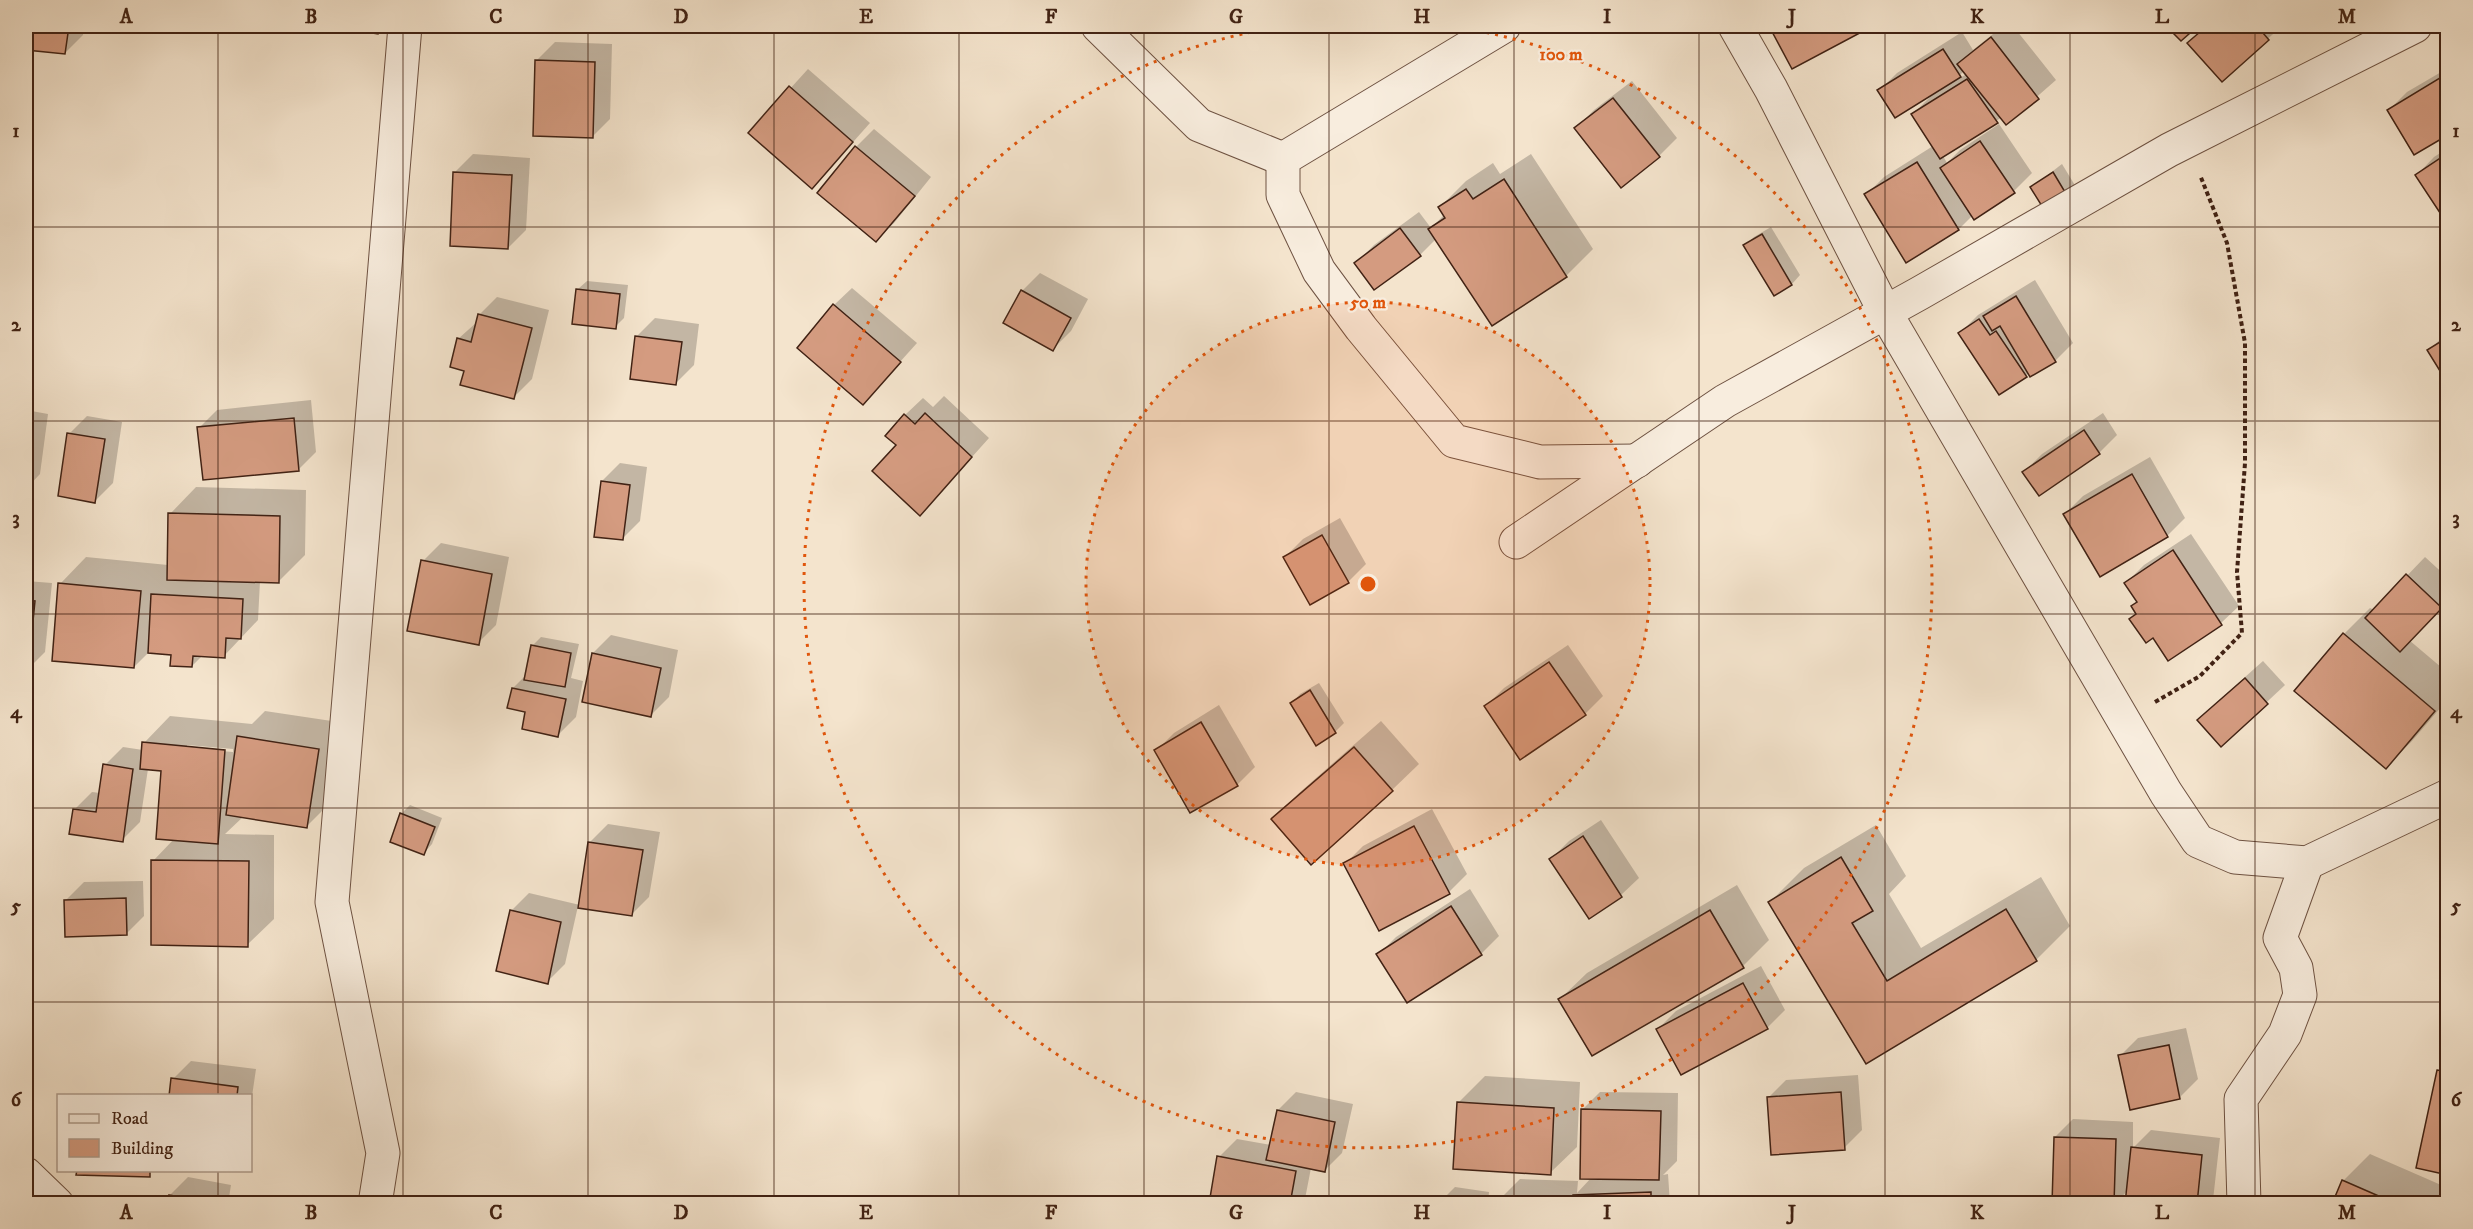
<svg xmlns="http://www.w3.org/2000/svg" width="2473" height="1229" font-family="'IM FELL DW Pica',serif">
<rect width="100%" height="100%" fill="#f4e4cd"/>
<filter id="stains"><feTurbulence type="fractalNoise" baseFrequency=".00333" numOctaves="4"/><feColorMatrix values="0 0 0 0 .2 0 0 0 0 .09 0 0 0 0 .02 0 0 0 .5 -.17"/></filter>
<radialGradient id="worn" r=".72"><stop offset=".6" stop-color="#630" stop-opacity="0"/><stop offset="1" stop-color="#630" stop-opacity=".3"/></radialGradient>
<g fill="#0003" fill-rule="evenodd">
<polygon points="26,26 84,26 83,35 65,53 26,48"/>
<polygon points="328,26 384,26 377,32"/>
<polygon points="1771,26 1870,26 1793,67"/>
<path d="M2003,26h10l43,54 -49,43 -5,-6 -59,39 4,7 13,-13 39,-26 33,49 -18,18 -41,24 -14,14 -53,32 -40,-66 18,-18 49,-31 -20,-32 21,-21 -55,-2 18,-18 65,-41 11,18zM1964,71l3,3 -11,6v-1z"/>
<polygon points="2207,26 2282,26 2222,80 2189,43"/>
<polygon points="555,42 612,44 610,119 592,137 537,60"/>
<polygon points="2448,68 2448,134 2389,110 2407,92"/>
<polygon points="808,69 870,123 829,169 750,133"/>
<polygon points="1632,81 1677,138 1659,156 1576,128 1594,110"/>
<polygon points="874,129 931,177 894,223 876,240 856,147"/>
<polygon points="2448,148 2448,222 2417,175 2434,157"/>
<polygon points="473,154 530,158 526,230 508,248 455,172"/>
<polygon points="1531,154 1593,249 1566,276 1492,324 1436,239 1420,255 1356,263 1374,245 1419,212 1431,228 1444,215 1440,207 1466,181 1493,163 1500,174"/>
<polygon points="2062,164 2076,187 2067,195 2032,187"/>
<polygon points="1771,227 1800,275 1792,284 1774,294 1745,246 1754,237"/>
<polygon points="1040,273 1088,299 1071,331 1053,349 1022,291"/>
<polygon points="2035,280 2073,343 2055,361 2026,375 1960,333 1978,315"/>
<polygon points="587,281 628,285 624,318 615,327 578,289"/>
<polygon points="852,288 917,343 863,403 834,305"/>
<polygon points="497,297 549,310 532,379 514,397 466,370 458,339 477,322 479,315"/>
<polygon points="655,318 699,324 694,365 676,383 637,336"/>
<polygon points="2448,332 2448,376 2429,350"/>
<polygon points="944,396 989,438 937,496 898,445 905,415 923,398 933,407"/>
<polygon points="311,400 316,452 298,470 199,428 217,410"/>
<polygon points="26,410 48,414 40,474 26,489"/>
<polygon points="2103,413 2117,435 2099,453 2039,494 2024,472 2042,454"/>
<polygon points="87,416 122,422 113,483 95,501 69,434"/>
<polygon points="2150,457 2185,518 2167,536 2065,514 2083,496"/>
<polygon points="620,463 647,467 640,521 622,539 602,481"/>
<polygon points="196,487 306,490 305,555 279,581 260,581 258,620 224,656 203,655 192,666 172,653 149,652 134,667 60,584 86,557 168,565 170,514"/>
<polygon points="1340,518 1366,564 1348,582 1285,557 1303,539"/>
<polygon points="2191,534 2239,606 2221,623 2168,659 2137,613 2138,601 2126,583 2144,565"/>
<polygon points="441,543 509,557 496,625 478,643 423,561"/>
<polygon points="2425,557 2448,578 2448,601 2409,640 2448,673 2448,699 2412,741 2386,767 2344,634 2370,608 2374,610"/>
<polygon points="26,581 52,583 45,652 27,670 26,669"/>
<polygon points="611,635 678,650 669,697 651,715 593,653"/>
<polygon points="541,637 579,644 571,678 583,681 576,717 558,735 527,711 513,688 527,674 532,646"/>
<polygon points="1568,645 1603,696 1585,714 1486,706 1504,688"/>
<polygon points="2263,661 2285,685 2221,745 2217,702"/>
<polygon points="1319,683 1344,723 1335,732 1316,744 1292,703 1300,694"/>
<polygon points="1219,705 1255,767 1237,785 1156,751 1174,733"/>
<path d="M265,711l80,12 -12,77 -26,26 -63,-10 -19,18 49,1v84l-27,26 -94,-84 21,-22 -11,-69 -15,-1 -8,53 -18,18 -48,-30 18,-18 8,1 5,-28 18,-18 20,3 1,-7 26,-27 82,8zM187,745l46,4v3l-46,-4z"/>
<polygon points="1381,721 1419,764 1392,790 1273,819 1299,793"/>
<polygon points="410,805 442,818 432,844 424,853 401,814"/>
<polygon points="1432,809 1467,874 1449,892 1345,864 1363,846"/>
<polygon points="1601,820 1639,878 1621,895 1590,917 1551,859 1569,841"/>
<polygon points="608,824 660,832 649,897 631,915 578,906 565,964 547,982 511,911 529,893 580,905 590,842"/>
<polygon points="1876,825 1906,876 1889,894 1921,948 2041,877 2070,926 2036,960 1866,1062 1770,902 1804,868"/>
<polygon points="143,881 144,916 126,934 66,900 84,882"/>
<polygon points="1737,885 1769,940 1743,966 1560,999 1587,973"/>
<polygon points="1470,889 1499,936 1481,954 1408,1001 1378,955 1396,937"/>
<polygon points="1761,966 1785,1010 1767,1028 1658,1029 1676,1011"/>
<polygon points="2186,1028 2198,1079 2180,1097 2120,1056 2138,1038"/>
<polygon points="191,1061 256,1069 250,1110 250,1096 170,1096 173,1079"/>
<polygon points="2448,1061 2448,1174 2438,1071"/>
<polygon points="1858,1075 1862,1130 1844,1148 1768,1098 1786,1080"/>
<polygon points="1485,1076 1580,1082 1577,1147 1550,1173 1458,1103"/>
<polygon points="1296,1092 1353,1104 1342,1153 1324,1171 1311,1168 1304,1204 1210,1204 1219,1157 1237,1139 1271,1145 1278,1110"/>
<polygon points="1600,1092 1678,1093 1677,1161 1663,1175 1668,1174 1670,1204 1501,1204 1502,1197 1520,1179 1578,1181 1577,1193 1592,1177 1582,1110"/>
<polygon points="2073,1119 2133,1122 2133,1148 2151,1130 2220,1138 2213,1200 2209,1204 2127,1204 2128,1190 2115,1204 2083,1204 2055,1137"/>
<polygon points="2370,1154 2448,1188 2448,1204 2334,1204 2343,1181"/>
<polygon points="188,1177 231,1185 228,1204 169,1204 170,1195"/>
<polygon points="1455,1187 1489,1192 1488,1204 1438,1204"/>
</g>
<g fill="#d49b80" stroke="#412214" stroke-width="1.5">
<polygon points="26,26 69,26 65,54 26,50"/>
<polygon points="326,26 379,26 378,34"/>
<polygon points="1769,26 1871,26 1871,27 1792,69"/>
<polygon points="2166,26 2198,26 2181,41"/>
<polygon points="2207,26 2257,26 2269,40 2222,82 2187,43"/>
<polygon points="1991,37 2039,99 2006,125 1957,64"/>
<polygon points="1943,49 1961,77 1895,118 1877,90"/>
<polygon points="535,60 595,62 593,138 533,136"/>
<polygon points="2448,73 2448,135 2414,155 2387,110"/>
<polygon points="1967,79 1998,123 1940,159 1911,114"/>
<polygon points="789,86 853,142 812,189 748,133"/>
<polygon points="1613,98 1660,157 1621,188 1574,128"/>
<polygon points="1980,141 2015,193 1974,220 1940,168"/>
<polygon points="855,146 915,196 876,242 817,193"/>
<polygon points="2448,153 2448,225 2415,175"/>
<polygon points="1917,162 1959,230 1906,263 1864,194"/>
<polygon points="453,172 512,175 508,249 450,246"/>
<polygon points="2053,172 2068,197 2045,211 2030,187"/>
<polygon points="1504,179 1567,277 1492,326 1428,229 1445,218 1438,207 1466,189 1473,199"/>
<polygon points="1400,228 1421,256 1374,290 1354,263"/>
<polygon points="1762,234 1792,285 1774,296 1743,245"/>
<polygon points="576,289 620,294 616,329 572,324"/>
<polygon points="1021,290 1071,318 1053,351 1003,323"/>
<polygon points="2016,296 2056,362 2030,377 2000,326 1992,331 1983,316"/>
<polygon points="833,304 901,362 863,405 797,348"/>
<polygon points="478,314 532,328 514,399 460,385 464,371 450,367 457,338 471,342"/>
<polygon points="1979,319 1990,335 1996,331 2027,377 1999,395 1958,333"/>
<polygon points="635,336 682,342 676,385 630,379"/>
<polygon points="2448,337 2448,378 2445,379 2427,350"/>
<polygon points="925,413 972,457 920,516 872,471 896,445 885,436 904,414 915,424"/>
<polygon points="294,418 299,471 203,480 197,427"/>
<polygon points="26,430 31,431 26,471"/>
<polygon points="2084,430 2100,454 2039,496 2022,472"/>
<polygon points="67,433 105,439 95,503 58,496"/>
<polygon points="2132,474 2168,537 2100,577 2063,514"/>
<polygon points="601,481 630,485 623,540 594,537"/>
<polygon points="168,513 280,516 279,583 167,580"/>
<polygon points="1322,535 1349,583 1310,605 1283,557"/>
<polygon points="2173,550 2222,625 2168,661 2153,638 2146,643 2129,619 2136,614 2131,606 2137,602 2124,583"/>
<polygon points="421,560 492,574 479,645 407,631"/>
<polygon points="2406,574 2442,608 2400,652 2365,618"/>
<polygon points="58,583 141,591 134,668 52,661"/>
<polygon points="151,594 243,599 241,639 226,638 225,658 193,656 192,667 170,666 171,655 148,653"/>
<polygon points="26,600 35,601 28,671 26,671"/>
<polygon points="2343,633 2435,711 2386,769 2294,691"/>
<polygon points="531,645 571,653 565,687 524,680"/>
<polygon points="592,653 661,668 651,717 582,702"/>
<polygon points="1549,662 1586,715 1520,760 1484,706"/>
<polygon points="2245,678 2268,704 2221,747 2197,720"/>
<polygon points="512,688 566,699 558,737 522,729 525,712 507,708"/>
<polygon points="1310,690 1336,733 1316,746 1290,703"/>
<polygon points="1201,722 1238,786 1190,813 1154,750"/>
<polygon points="237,736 319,749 307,828 226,815"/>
<polygon points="142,742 225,750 218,844 156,839 161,771 140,769"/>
<polygon points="1354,747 1393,791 1311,865 1271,819"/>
<polygon points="103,764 133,769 123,842 69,834 73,809 96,812"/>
<polygon points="400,813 435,827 424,855 390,842"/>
<polygon points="1414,826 1450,894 1379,931 1343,863"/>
<polygon points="1583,836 1622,897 1589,919 1549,859"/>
<polygon points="588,842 643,850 632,916 578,908"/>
<polygon points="1841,857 1873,911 1852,923 1887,981 2006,909 2037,961 1866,1064 1768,902"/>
<polygon points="151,860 249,861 248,947 151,945"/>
<polygon points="126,898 127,935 65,937 64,900"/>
<polygon points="1451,906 1482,955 1407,1003 1376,954"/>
<polygon points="510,910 561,922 548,984 496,971"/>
<polygon points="1710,910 1744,968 1592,1056 1558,999"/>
<polygon points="1743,983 1768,1029 1681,1075 1656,1029"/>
<polygon points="2169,1045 2180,1099 2130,1110 2118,1055"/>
<polygon points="2437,1070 2448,1072 2448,1175 2416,1168"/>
<polygon points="171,1078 238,1087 237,1096 169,1096"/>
<polygon points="1841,1092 1845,1150 1771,1155 1767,1097"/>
<polygon points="1457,1102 1554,1108 1551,1175 1453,1169"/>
<polygon points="1581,1109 1661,1111 1659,1180 1580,1179"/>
<polygon points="1277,1110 1335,1122 1325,1172 1266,1160"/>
<polygon points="2054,1137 2116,1139 2114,1204 2052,1204"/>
<polygon points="2131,1147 2202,1155 2197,1204 2125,1204"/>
<polygon points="1217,1156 1296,1171 1290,1204 1209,1204"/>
<polygon points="77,1170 150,1170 150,1177 76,1175"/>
<polygon points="2342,1180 2397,1204 2332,1204"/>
<polygon points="1651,1192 1651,1204 1573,1204 1573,1195"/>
<polygon points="169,1195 214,1203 214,1204 168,1204"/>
<polygon points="1500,1196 1560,1198 1560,1204 1500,1204"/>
</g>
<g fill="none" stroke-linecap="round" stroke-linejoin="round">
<defs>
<g id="street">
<polyline points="1098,26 1199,125 1283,159"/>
<polyline points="1504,26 1283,159 1283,195 1319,271 1361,328 1454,441 1540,462 1637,461"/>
<polyline points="1735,26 1771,89 1885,312 2166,793 2198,841 2235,857 2307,863 2448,796"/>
<polyline points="1516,542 1725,401 1920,293 2169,150 2415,26"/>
<polyline points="26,1174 57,1204"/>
<polyline points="375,1204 383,1153 332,902 405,26"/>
<polyline points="2244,1204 2241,1099 2285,1034 2300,995 2296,968 2280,938 2307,863"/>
</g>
</defs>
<use href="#street" stroke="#6e5242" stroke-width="35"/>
<polyline stroke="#412214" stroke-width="4" stroke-dasharray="4.5 3" stroke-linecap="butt" points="2155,702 2200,676 2242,633 2237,572 2245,463 2245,343 2227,243 2200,175"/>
<use href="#street" stroke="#f8edde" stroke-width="33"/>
</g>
<path fill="none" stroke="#412214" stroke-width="1.5" stroke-opacity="0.55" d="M218,26v1070M403,26v1178M588,26v1178M774,26v1178M959,26v1178M1144,26v1178M1329,26v1178M1514,26v1178M1699,26v1178M1885,26v1178M2070,26v1178M2255,26v1178M26,227h2422M26,421h2422M26,614h2422M26,808h2422M26,1002h2422M218,1170v34"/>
<circle cx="1368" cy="584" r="282" fill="#e0560c" fill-opacity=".12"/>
<g fill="none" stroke="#e0560c" stroke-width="3" stroke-dasharray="3 6">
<circle cx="1368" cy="584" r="282"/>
<path d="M1451 26A564 564 0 1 1 1285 26"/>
</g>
<circle cx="1368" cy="584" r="9" fill="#e0560c" stroke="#f8edde" stroke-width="3"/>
<g font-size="18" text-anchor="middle" font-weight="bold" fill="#e0560c" stroke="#f8edde" stroke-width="4.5" stroke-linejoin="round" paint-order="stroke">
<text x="1561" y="60">100 m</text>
<text x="1368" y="308">50 m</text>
</g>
<rect width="2473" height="1229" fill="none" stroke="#f4e4cd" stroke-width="66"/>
<rect x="57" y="1094" width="195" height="78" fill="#f8edde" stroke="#af9c8d" stroke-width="1.5"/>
<rect x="69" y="1114" width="30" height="9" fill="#f8edde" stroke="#af9c8d" stroke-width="1.5"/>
<text x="111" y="1124" font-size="18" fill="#412214">Road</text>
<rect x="69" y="1139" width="30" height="18" fill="#d49b80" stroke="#af9c8d" stroke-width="1.5"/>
<text x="111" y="1154" font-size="18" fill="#412214">Building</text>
<rect x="33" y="33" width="2407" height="1163" fill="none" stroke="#412214" stroke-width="2"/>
<g font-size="20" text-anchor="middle" font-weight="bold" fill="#412214">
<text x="126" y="23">A</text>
<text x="311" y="23">B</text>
<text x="496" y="23">C</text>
<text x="681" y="23">D</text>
<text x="866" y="23">E</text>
<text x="1051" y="23">F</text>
<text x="1236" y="23">G</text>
<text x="1422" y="23">H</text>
<text x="1607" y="23">I</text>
<text x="1792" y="23">J</text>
<text x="1977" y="23">K</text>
<text x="2162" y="23">L</text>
<text x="2347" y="23">M</text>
<text x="16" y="137">1</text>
<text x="2456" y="137">1</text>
<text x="16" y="331">2</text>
<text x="2456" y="331">2</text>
<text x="16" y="524">3</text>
<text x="2456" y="524">3</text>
<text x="16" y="718">4</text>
<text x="2456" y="718">4</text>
<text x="16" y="912">5</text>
<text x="2456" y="912">5</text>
<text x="16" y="1106">6</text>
<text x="2456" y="1106">6</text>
<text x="126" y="1219">A</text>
<text x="311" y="1219">B</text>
<text x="496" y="1219">C</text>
<text x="681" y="1219">D</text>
<text x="866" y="1219">E</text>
<text x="1051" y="1219">F</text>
<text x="1236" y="1219">G</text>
<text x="1422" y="1219">H</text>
<text x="1607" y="1219">I</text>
<text x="1792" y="1219">J</text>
<text x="1977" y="1219">K</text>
<text x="2162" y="1219">L</text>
<text x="2347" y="1219">M</text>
</g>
<rect width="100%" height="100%" filter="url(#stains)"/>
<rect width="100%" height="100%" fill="url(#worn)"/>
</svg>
